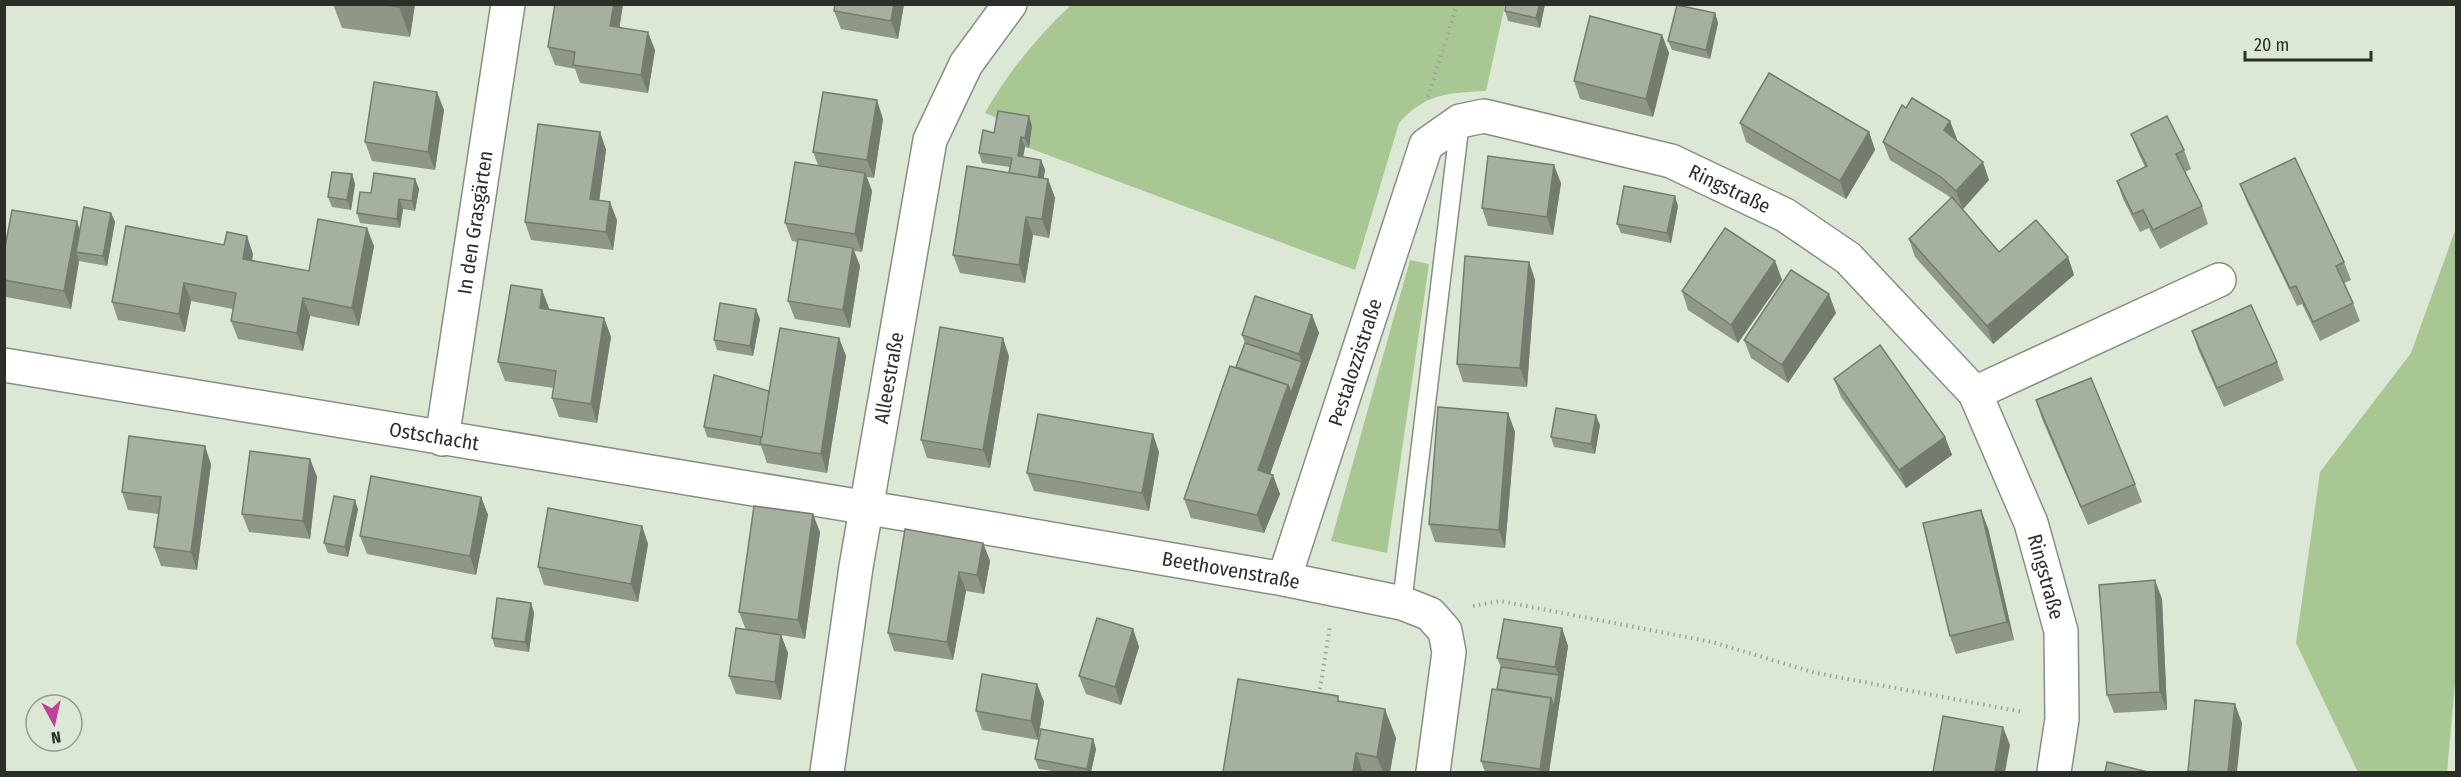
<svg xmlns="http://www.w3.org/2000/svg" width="2461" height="777" font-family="'Fira Sans Condensed',sans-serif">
<rect width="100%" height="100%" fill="#dce7d5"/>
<g fill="#a8c792">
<path d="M1071,5h434l-19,86c-38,2 -60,2 -87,32l-44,147 -326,-122 3,-22 -30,-6 -17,-7c23,-41 52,-76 86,-108z"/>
<polygon points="2456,228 2456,673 2447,772 2358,772 2296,643 2320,472 2411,353"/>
<polygon points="1410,260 1429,264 1387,553 1331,541"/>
</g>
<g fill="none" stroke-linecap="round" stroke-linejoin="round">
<defs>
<polyline id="lane" points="1402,603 1460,121"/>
<g id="street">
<path id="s1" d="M4,365l913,151 367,63 118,24 28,11 15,17 4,21 -16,120"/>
<polyline points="1975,393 2219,280"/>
<path id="s2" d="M442,439l66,-435"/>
<path id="s3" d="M1284,579l142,-434 34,-24 24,-5 187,45 114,54 63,43 127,135 56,130 30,108 1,88 -8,53"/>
</g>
<g id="secondary">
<path id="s4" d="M827,772l29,-205 74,-427 36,-76 44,-60"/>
</g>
</defs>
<use href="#lane" stroke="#85907f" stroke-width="21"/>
<use href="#street" stroke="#85907f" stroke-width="36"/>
<use href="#secondary" stroke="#85907f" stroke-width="36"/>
<g stroke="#9da598" stroke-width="4" stroke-dasharray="1.5 4.5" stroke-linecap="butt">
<polyline points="1428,97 1457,4"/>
<polyline points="1473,606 1500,601 1712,642 1816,673 2023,712"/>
<polyline points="1319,695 1330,626"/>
</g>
<use href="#lane" stroke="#fff" stroke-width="18"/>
<use href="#street" stroke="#fff" stroke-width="33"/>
<use href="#secondary" stroke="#fff" stroke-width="33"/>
</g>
<g fill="#8e9788">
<polygon points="333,4 415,4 410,37 342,28"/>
<polygon points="555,4 623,4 619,28 655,50 648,93 580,83 575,69 555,65 548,47"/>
<polygon points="904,4 898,39 841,29 834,11"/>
<polygon points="1506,4 1545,4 1540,28 1508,21 1505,11"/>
<polygon points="1715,13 1718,23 1710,59 1672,50 1668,41"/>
<polygon points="1662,35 1669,53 1653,117 1580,99 1574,81"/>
<polygon points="1906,108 1950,121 1956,140 1989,180 1963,209 1961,207 1999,252 2068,257 2074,275 1993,344 1915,257 1909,239 1951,198 1947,195 1890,160 1883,142"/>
<polygon points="444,110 435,170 372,161 365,142"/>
<polygon points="883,119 874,178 867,177 872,191 862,252 854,251 860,266 850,328 795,319 788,301 798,242 792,241 785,223 818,165 813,152"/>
<polygon points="1740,123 1869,132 1875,150 1846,199 1746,142"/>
<polygon points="1032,126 1029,148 1025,147 1023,157 1041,160 1045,170 1043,178 1048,179 1055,198 1049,238 1033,235 1025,283 960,273 953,255 1009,173 1010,167 982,163 979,153 994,133"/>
<polygon points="600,132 606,150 599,200 617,220 613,250 531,240 525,222"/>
<polygon points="2131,134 2184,150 2191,169 2185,172 2202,206 2208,224 2160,249 2149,228 2140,232 2123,199 2117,181 2145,167 2138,152"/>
<polygon points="352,174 355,184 351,210 332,207 328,197"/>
<polygon points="415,179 419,189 415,211 403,209 400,228 360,223 357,213 371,193"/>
<polygon points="1561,183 1553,235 1488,226 1482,208"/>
<polygon points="2240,184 2344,262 2351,280 2344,283 2353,303 2360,321 2320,341 2302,304 2297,306 2247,202"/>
<polygon points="1678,206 1671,243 1621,233 1617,224"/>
<polygon points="111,213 115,222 107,266 79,261 71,309 6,297 4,292 4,252 80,230"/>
<polygon points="374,246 359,326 310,316 303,351 238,339 231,321 233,309 191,301 185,332 118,320 112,302 253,254 252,261 309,271"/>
<polygon points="1775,261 1782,280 1738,343 1688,310 1682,291"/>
<polygon points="1529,262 1535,280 1527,387 1463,382 1457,364"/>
<polygon points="542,290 549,310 604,318 611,337 597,423 559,417 552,398 554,388 505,381 498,362"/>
<polygon points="1836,313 1788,383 1751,358 1744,340"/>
<polygon points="1312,315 1319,333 1270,474 1280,494 1264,533 1191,518 1184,499 1245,343 1242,335"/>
<polygon points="760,319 753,356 717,350 714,340"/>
<polygon points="2192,331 2277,362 2284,380 2224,407 2198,349"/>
<polygon points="839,338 846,356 827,473 767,463 761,446 707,437 704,427 769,391"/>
<polygon points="1009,356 990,468 927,458 921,440"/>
<polygon points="1834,379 1945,437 1952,455 1906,488 1841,397"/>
<polygon points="2036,400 2135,484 2142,502 2088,525 2042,419"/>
<polygon points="1508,413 1515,432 1505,548 1435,542 1429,524"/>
<polygon points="1600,425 1595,454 1554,447 1551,437"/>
<polygon points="1159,452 1149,511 1034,491 1027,473"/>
<polygon points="310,459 317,477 310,539 249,532 242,514"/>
<polygon points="211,464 197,570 161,566 154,547 158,514 128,510 122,492"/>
<polygon points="481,497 488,515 476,575 367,554 360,536"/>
<polygon points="358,509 348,557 328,553 324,543"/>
<polygon points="642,526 648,544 638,602 544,585 538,567"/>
<polygon points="1988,528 2014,640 1956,654 1950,636"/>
<polygon points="820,532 805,639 781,635 788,653 781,700 736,694 729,676 746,630 739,612"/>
<polygon points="983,543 990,561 984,594 966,591 953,660 894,651 888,633"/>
<polygon points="2162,599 2167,710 2114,713 2107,695"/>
<polygon points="531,603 534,613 529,652 495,647 492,638"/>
<polygon points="1562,628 1568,646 1549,772 1485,772 1481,761 1497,689 1501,667 1497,658"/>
<polygon points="1133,629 1139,647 1121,705 1086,694 1079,676"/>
<polygon points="1037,684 1044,702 1038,740 982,730 976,711"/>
<polygon points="1340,702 1396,738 1390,772 1223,772"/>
<polygon points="1093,739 1096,749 1091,772 1058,772 1039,769 1035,759"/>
</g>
<g fill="#747b6f">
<polygon points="400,4 415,4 410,37 399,7"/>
<polygon points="614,4 623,4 617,44 610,26"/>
<polygon points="894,4 904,4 898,39 891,21"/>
<polygon points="1540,4 1545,4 1540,28 1536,18"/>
<polygon points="1715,13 1718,23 1710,59 1706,50"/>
<polygon points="648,32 655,50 648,93 641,75"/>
<polygon points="1662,35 1669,53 1653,117 1646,99"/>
<polygon points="437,92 444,110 435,170 428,152"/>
<polygon points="877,100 883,119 874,178 867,160"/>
<polygon points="1029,116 1032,126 1029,148 1025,138"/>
<polygon points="1950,121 1957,139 1951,148 1944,130"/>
<polygon points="600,132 606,150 597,217 590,199"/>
<polygon points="1869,132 1875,150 1846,199 1840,181"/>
<polygon points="1021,137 1025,147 1021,166 1018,156"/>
<polygon points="1041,160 1045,170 1041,195 1037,186"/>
<polygon points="1983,162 1989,180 1963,209 1956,191"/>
<polygon points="1554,165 1561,183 1553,235 1547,217"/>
<polygon points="865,173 872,191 862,252 855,234"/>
<polygon points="352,174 355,184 351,210 347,200"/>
<polygon points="415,179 419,189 415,211 412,201"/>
<polygon points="1048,179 1055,198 1049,238 1042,219"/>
<polygon points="1675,196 1678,206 1671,243 1667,233"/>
<polygon points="399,199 403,209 400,228 397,219"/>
<polygon points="610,202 617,220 613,250 606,232"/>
<polygon points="111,213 115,222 107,266 103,256"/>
<polygon points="1026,217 1033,235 1025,283 1019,265"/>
<polygon points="77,221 83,239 76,252 79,261 71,309 64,291"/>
<polygon points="367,228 374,246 359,326 352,308"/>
<polygon points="247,236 253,254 249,277 243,259"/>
<polygon points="853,248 860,266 850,328 843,310"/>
<polygon points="2068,257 2074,275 1993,344 1987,326"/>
<polygon points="1775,261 1782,280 1738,343 1731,325"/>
<polygon points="1529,262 1535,280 1527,387 1520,368"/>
<polygon points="184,283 191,301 185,332 179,314"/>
<polygon points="542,290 549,308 546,327 540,308"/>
<polygon points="1829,294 1836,313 1788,383 1782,365"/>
<polygon points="303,298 310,316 303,351 297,333"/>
<polygon points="756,309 760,319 753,356 750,346"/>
<polygon points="1312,315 1319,333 1265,489 1258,470 1288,385 1302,362 1299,354"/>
<polygon points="604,318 611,337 597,423 591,404"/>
<polygon points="839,338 846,356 827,473 821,454"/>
<polygon points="1003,338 1009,356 990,468 983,450"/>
<polygon points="1508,413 1515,432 1505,548 1499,530"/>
<polygon points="1596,415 1600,425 1595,454 1591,444"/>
<polygon points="1153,434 1159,452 1149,511 1142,493"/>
<polygon points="1945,437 1952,455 1906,488 1899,470"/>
<polygon points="205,446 211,464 197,570 191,552"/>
<polygon points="310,459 317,477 310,539 303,521"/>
<polygon points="1273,475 1280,494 1264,533 1257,515"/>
<polygon points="481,497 488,515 476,575 470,556"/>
<polygon points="355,500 358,509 348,557 345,547"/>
<polygon points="1981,510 1988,528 2014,640 2007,622"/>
<polygon points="813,514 820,532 805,639 798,620"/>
<polygon points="642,526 648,544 638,602 631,584"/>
<polygon points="983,543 990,561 984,594 977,575"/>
<polygon points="959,572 966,591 953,660 947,642"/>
<polygon points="2155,580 2162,599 2167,710 2160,692"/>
<polygon points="531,603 534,613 529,652 525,642"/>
<polygon points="1562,628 1568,646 1549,772 1541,772 1540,769 1551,698 1559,675 1555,667"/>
<polygon points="1133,629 1139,647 1121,705 1115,687"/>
<polygon points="781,635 788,653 781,700 775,682"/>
<polygon points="1037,684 1044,702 1038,740 1031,721"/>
<polygon points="2235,704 2242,723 2237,772 2228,772"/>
<polygon points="1385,709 1396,738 1390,772 1383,772 1377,757"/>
<polygon points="2003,727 2010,745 2005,772 1995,772"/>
<polygon points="1093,739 1096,749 1091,772 1088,772 1087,769"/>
<polygon points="1356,753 1363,772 1353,772"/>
</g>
<g fill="#a5b09e" stroke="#747b6f" stroke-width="1.5">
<polygon points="379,4 400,4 399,7"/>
<polygon points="555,4 614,4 610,26 648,32 641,75 573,65 575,52 548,47"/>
<polygon points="835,4 894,4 891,21 834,11"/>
<polygon points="1506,4 1540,4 1536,18 1505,11"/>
<polygon points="1677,5 1715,13 1706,50 1668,41"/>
<polygon points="1590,16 1662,35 1646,99 1574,81"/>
<polygon points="1769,73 1869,132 1840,181 1740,123"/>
<polygon points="374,82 437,92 428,152 365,142"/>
<polygon points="823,92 877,100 867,160 813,152"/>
<polygon points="1912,98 1950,121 1944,130 1983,162 1956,191 1941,177 1883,142 1902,105 1906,108"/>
<polygon points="998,111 1029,116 1025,138 1021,137 1018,156 1041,160 1038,178 1009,173 1012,158 979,153 983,130 994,133"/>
<polygon points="2167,116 2184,150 2176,154 2202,206 2153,230 2143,210 2133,214 2117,181 2147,166 2131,134"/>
<polygon points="538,124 600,132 590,199 610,202 606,232 525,222"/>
<polygon points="1488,156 1554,165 1547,217 1482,208"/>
<polygon points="2295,158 2344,262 2336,266 2353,303 2313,322 2296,286 2290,288 2240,184"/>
<polygon points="795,162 865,173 855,234 785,223"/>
<polygon points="967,166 1048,179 1042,219 1026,217 1019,265 953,255"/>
<polygon points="332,172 352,174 347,200 328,197"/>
<polygon points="374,173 415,179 412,201 399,199 397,219 357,213 360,192 371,193"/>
<polygon points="1624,186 1675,196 1667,233 1617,224"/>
<polygon points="1952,197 1999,252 2036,220 2068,257 1987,326 1909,239"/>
<polygon points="84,207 111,213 103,256 76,252"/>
<polygon points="12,210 77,221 64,291 4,280 4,252"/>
<polygon points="318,219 367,228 352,308 303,298 297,333 231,321 236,293 184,283 179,314 112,302 126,226 224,245 227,232 247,236 243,259 309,271"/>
<polygon points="1725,228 1775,261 1731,325 1682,291"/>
<polygon points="798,239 853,248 843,310 788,301"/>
<polygon points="1465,256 1529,262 1520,368 1457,364"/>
<polygon points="1791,270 1829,294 1782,365 1744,340"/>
<polygon points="511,285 542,290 540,308 604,318 591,404 552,398 556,371 498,362"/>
<polygon points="1255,296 1312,315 1299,354 1242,335"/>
<polygon points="720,303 756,309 750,346 714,340"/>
<polygon points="2251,305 2277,362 2217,388 2192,331"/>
<polygon points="940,327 1003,338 983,450 921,440"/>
<polygon points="780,328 839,338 821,454 760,444"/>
<polygon points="1245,343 1302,362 1291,393 1288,385 1236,367"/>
<polygon points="1880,345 1945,437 1899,470 1834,379"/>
<polygon points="1230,366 1288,385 1258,470 1273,475 1257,515 1184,499"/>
<polygon points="714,375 769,391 762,437 704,427"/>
<polygon points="2091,378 2135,484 2081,507 2036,400"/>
<polygon points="1438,407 1508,413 1499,530 1429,524"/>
<polygon points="1556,408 1596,415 1591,444 1551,437"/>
<polygon points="1038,414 1153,434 1142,493 1027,473"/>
<polygon points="129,436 205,446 191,552 154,547 161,497 122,492"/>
<polygon points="250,451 310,459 303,521 242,514"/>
<polygon points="371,476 481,497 470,556 360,536"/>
<polygon points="334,496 355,500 345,547 324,543"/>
<polygon points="754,506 813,514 798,620 739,612"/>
<polygon points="548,508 642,526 631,584 538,567"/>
<polygon points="1981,510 2007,622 1950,636 1923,523"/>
<polygon points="905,529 983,543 977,575 959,572 947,642 888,633"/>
<polygon points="2155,580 2160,692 2107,695 2099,585"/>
<polygon points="497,598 531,603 525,642 492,638"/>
<polygon points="1097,618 1133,629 1115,687 1079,676"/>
<polygon points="1504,619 1562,628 1555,667 1497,658"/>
<polygon points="736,628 781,635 775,682 729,676"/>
<polygon points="1501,667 1559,675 1554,707 1551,698 1497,689"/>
<polygon points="982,674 1037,684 1031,721 976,711"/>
<polygon points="1238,679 1338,696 1338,701 1385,709 1377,757 1356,753 1353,772 1223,772"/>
<polygon points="1492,689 1551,698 1540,769 1481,761"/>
<polygon points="2195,700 2235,704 2228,772 2204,772 2188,771"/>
<polygon points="1943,716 2003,727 1995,772 1933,772"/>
<polygon points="1041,729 1093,739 1087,769 1035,759"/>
<polygon points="2107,762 2148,772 2105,772"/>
</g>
<g text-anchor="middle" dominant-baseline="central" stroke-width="4.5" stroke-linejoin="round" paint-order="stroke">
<g font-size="20" fill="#2b2f29" stroke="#dce7d5">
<text stroke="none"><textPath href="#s3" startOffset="780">Ringstraße</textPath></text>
<text stroke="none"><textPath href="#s2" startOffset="219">In den Grasgärten</textPath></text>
<text stroke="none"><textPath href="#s3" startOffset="228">Pestalozzistraße</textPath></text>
<text stroke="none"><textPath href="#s4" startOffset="399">Alleestraße</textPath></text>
<text stroke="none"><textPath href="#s1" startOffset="436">Ostschacht</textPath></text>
<text stroke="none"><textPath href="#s1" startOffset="1244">Beethovenstraße</textPath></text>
<text stroke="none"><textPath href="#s3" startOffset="1300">Ringstraße</textPath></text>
</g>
</g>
<rect width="2461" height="777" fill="none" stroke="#2b2f29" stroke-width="12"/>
<g transform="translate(54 723) rotate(172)"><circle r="28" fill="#dce7d5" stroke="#959d90" stroke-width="1.5"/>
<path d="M0-4.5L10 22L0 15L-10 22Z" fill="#be4496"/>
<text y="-9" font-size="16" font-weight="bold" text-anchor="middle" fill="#2b2f29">N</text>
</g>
<path d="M2245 51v9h126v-9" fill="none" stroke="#2b2f29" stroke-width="3"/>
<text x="2254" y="51" font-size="18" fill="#2b2f29" stroke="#dce7d5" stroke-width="4.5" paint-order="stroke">20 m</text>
</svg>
